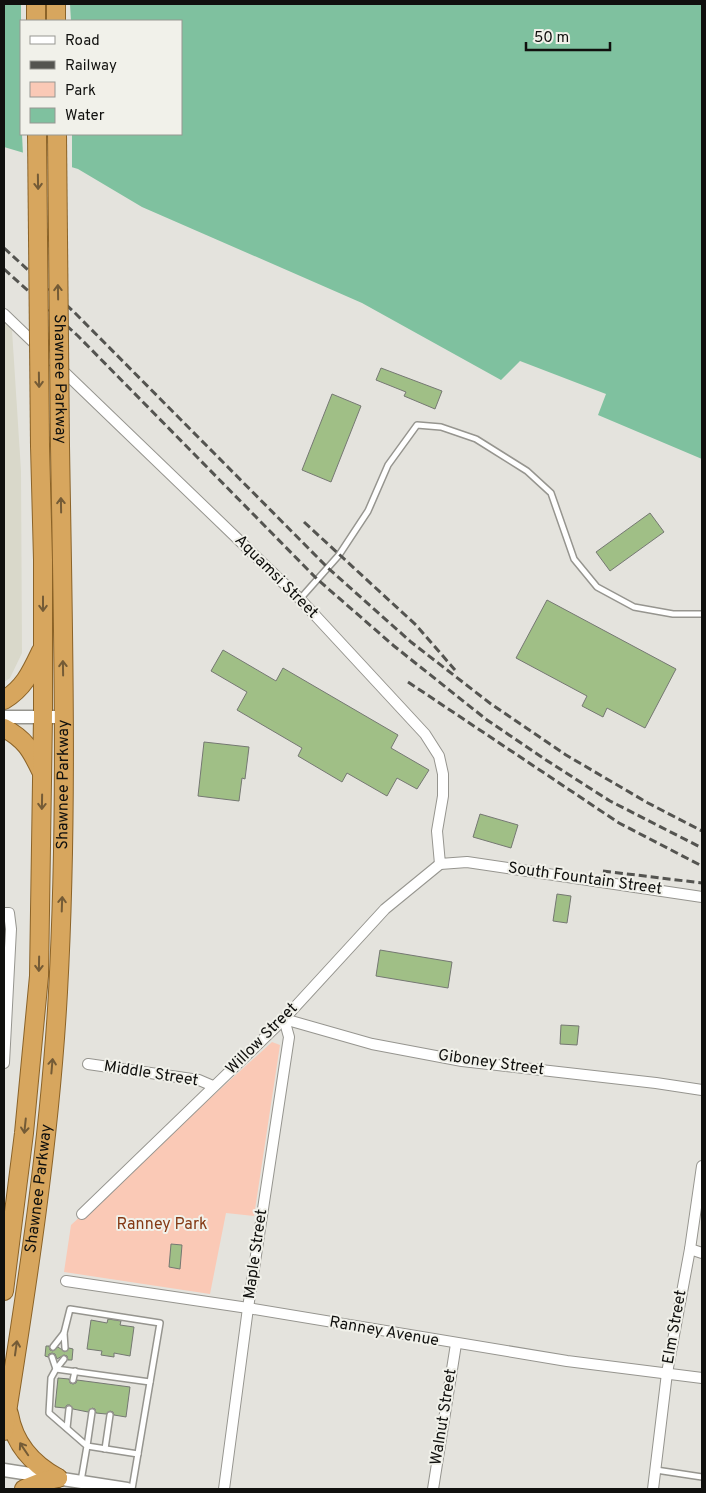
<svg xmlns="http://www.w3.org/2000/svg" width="706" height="1493" font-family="Overpass,sans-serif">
<rect width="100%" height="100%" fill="#e4e3dd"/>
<polygon fill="#d9d8ca" points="4,322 12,330 21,471 22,653 10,678 4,682"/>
<polygon fill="#fac9b6" points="272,1042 280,1045 254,1216 226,1213 210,1294 64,1272 71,1225"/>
<path fill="#7fc19f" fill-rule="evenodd" d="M4,4h698v455l-104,-44 8,-21 -86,-33 -19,19 -139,-77 -220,-96 -64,-38 -74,-22zM21,21h160v113h-160z"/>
<g fill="#e4e3dd">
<polygon points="21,4 70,4 71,21 21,21 21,44"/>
<polygon points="22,134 72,134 72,170 23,155"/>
</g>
<g fill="#a0bf86" stroke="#757872">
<polygon points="381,368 442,391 435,409 404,396 406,392 376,380"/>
<polygon points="332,394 361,406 331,482 302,470"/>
<polygon points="650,513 664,532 610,571 596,552"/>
<polygon points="547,600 676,669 645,728 607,708 603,717 582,706 587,696 516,658"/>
<polygon points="223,650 276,681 283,668 398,735 391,748 429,770 417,789 397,778 387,796 347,773 342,782 298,756 302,748 237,710 247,692 211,671"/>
<polygon points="204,742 249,747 245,779 242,778 239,801 198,796"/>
<polygon points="480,814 518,825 511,848 473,837"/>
<polygon points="557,894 571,896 567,923 553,921"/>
<polygon points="380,950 452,962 448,988 376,976"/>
<polygon points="561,1025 579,1026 577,1045 560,1044"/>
<polygon points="171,1244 182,1245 180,1269 169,1267"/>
<polygon points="108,1319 121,1321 120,1325 134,1327 130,1356 114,1353 114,1357 101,1355 102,1351 87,1349 91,1320 107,1323"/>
<polygon points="46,1346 49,1346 50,1350 53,1351 58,1347 65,1352 69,1348 73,1349 72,1360 68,1360 67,1356 64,1355 57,1359 55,1354 52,1353 49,1354 48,1357 45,1356"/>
<polygon points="58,1378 69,1379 70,1383 73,1384 76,1383 77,1380 130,1387 126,1417 114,1415 113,1412 110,1411 106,1414 96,1413 95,1409 92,1408 88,1412 73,1409 70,1405 67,1405 65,1408 55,1407"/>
</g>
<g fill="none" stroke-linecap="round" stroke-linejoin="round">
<defs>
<g id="service">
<polyline points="300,599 339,555 368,511 388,465 417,425 441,427 476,439 527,471 551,493 574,559 597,587 634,607 673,614 702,614"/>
<polyline points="64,1333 65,1348"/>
<polyline points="53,1347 64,1333 70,1309 160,1323 132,1489"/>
<polyline points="52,1357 56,1369 51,1378 49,1413 87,1446 81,1481"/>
<polyline points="56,1369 150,1382"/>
<polyline points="56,1369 64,1359"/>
<polyline points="73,1380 75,1371"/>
<polyline points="92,1412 87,1446 138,1454"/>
<polyline points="67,1428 69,1409"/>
<polyline points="105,1449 110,1415"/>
<polyline points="656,1470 702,1477"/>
</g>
<g id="minor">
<polyline points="4,314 300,599 425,734 439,756 443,774 443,796 437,831 440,864 467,862 702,897"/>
<polyline points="4,913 9,913 11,929 4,1063"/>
<polyline points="284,1019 372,1044 462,1061 656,1083 702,1090"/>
<polyline points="88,1064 199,1080 213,1086"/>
<polyline points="82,1214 284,1019 385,909 440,864"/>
<polyline points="690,1249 702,1253"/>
<polyline points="66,1281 248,1308 567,1361 702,1378"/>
<polyline points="224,1489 248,1308 289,1037 284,1019"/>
<polyline points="433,1489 456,1344"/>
<polyline points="653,1489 667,1373 690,1249 702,1166"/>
</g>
<g id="tertiary">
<polyline points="4,717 64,717"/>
<polyline points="4,1470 127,1489"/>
</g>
<g id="trunk">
<polyline points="36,4 36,21"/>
<polyline points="56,4 56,21"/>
<path d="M4,700c20,-12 27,-28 37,-49"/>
<path d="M4,728c21,11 27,22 37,43"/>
<polyline points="4,1291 24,1133 39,976 43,716 43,560 40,446"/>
<path d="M9,1414c5,29 23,50 49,64"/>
<path id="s1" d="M4,1431c23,-145 46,-292 54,-439 10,-182 5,-364 2,-546"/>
<polyline points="24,1489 44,1481 58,1478"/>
</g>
</defs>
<use href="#service" stroke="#96958f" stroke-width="8"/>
<use href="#minor" stroke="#96958f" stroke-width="12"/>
<use href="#tertiary" stroke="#96958f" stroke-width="15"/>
<use href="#trunk" stroke="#8b6328" stroke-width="20"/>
<use href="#service" stroke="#fff" stroke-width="5"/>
<use href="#minor" stroke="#fff" stroke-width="10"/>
<use href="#tertiary" stroke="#fff" stroke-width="12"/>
<use href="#trunk" stroke="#d7a65e" stroke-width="18"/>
<g stroke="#545450" stroke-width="3" stroke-dasharray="8 4" stroke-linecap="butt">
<polyline points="4,248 74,312 328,568 411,642 491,704 566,755 648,803 702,831"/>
<polyline points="4,269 78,336 317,579 394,646 487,720 546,760 610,801 702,848"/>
<polyline points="304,522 416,625 455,670"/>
<polyline points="408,682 619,823 702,866"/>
<polyline points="603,871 702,883"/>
</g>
<defs>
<g id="trunk-bridge">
<polyline points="37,134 40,446"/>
<path id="s2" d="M57,134l3,312"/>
</g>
</defs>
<use href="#trunk-bridge" stroke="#8b6328" stroke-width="20" stroke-linecap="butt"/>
<use href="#trunk-bridge" stroke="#d7a65e" stroke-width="18"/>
</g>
<defs><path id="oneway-shaft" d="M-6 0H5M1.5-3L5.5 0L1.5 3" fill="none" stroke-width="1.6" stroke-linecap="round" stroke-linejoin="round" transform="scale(1.25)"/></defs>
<g stroke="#745b36">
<use href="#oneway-shaft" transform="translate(38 182) rotate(89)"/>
<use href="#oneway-shaft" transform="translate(58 292) rotate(-91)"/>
<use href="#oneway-shaft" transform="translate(39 380) rotate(89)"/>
<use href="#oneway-shaft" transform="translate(61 505) rotate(-91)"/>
<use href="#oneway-shaft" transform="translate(43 604) rotate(90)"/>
<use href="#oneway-shaft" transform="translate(63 668) rotate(-91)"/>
<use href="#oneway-shaft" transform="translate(42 802) rotate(91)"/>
<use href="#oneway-shaft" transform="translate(62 904) rotate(-88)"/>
<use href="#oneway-shaft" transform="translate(39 964) rotate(91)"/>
<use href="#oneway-shaft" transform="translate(52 1066) rotate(-85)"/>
<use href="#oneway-shaft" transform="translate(25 1126) rotate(96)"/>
<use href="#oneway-shaft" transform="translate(16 1348) rotate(-82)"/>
<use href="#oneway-shaft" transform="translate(24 1449) rotate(-124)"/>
</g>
<g text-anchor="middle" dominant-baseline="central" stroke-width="4" stroke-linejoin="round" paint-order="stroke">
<g font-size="16" fill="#10100e" stroke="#f1f1ea">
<text stroke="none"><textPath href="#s2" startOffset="245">Shawnee Parkway</textPath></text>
<text transform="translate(276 577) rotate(45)">Aquamsi Street</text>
<text stroke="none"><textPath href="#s1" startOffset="650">Shawnee Parkway</textPath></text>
<text transform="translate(585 879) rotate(8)">South Fountain Street</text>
<text transform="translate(262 1039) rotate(-45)">Willow Street</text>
<text transform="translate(491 1063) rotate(8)">Giboney Street</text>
<text transform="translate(151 1074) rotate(9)">Middle Street</text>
<text stroke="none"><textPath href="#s1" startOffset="245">Shawnee Parkway</textPath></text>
<text transform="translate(256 1254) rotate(-82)">Maple Street</text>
<text transform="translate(675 1327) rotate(-80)">Elm Street</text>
<text transform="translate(384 1332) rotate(10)">Ranney Avenue</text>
<text transform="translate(444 1417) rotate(-81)">Walnut Street</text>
</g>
<g font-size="16" fill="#843914" stroke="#f1f1ea">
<text x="162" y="1225">Ranney Park</text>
</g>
</g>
<rect width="706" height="1493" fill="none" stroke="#10100e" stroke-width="10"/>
<rect x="20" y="20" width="162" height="115" fill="#f1f1ea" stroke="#979792"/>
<rect x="30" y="36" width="25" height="8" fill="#ffffff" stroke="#979792"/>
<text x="65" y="45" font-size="15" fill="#10100e">Road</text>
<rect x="30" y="61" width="25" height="8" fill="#545450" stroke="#979792"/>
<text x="65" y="70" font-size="15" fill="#10100e">Railway</text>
<rect x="30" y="82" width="25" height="15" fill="#fac9b6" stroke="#979792"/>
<text x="65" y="95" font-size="15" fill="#10100e">Park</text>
<rect x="30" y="108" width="25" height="15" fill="#7fc19f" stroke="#979792"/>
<text x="65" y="120" font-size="15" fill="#10100e">Water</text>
<path d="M526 42v8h84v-8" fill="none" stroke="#10100e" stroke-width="2.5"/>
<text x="534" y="42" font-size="15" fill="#10100e" stroke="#f1f1ea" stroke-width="4" paint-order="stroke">50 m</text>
</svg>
